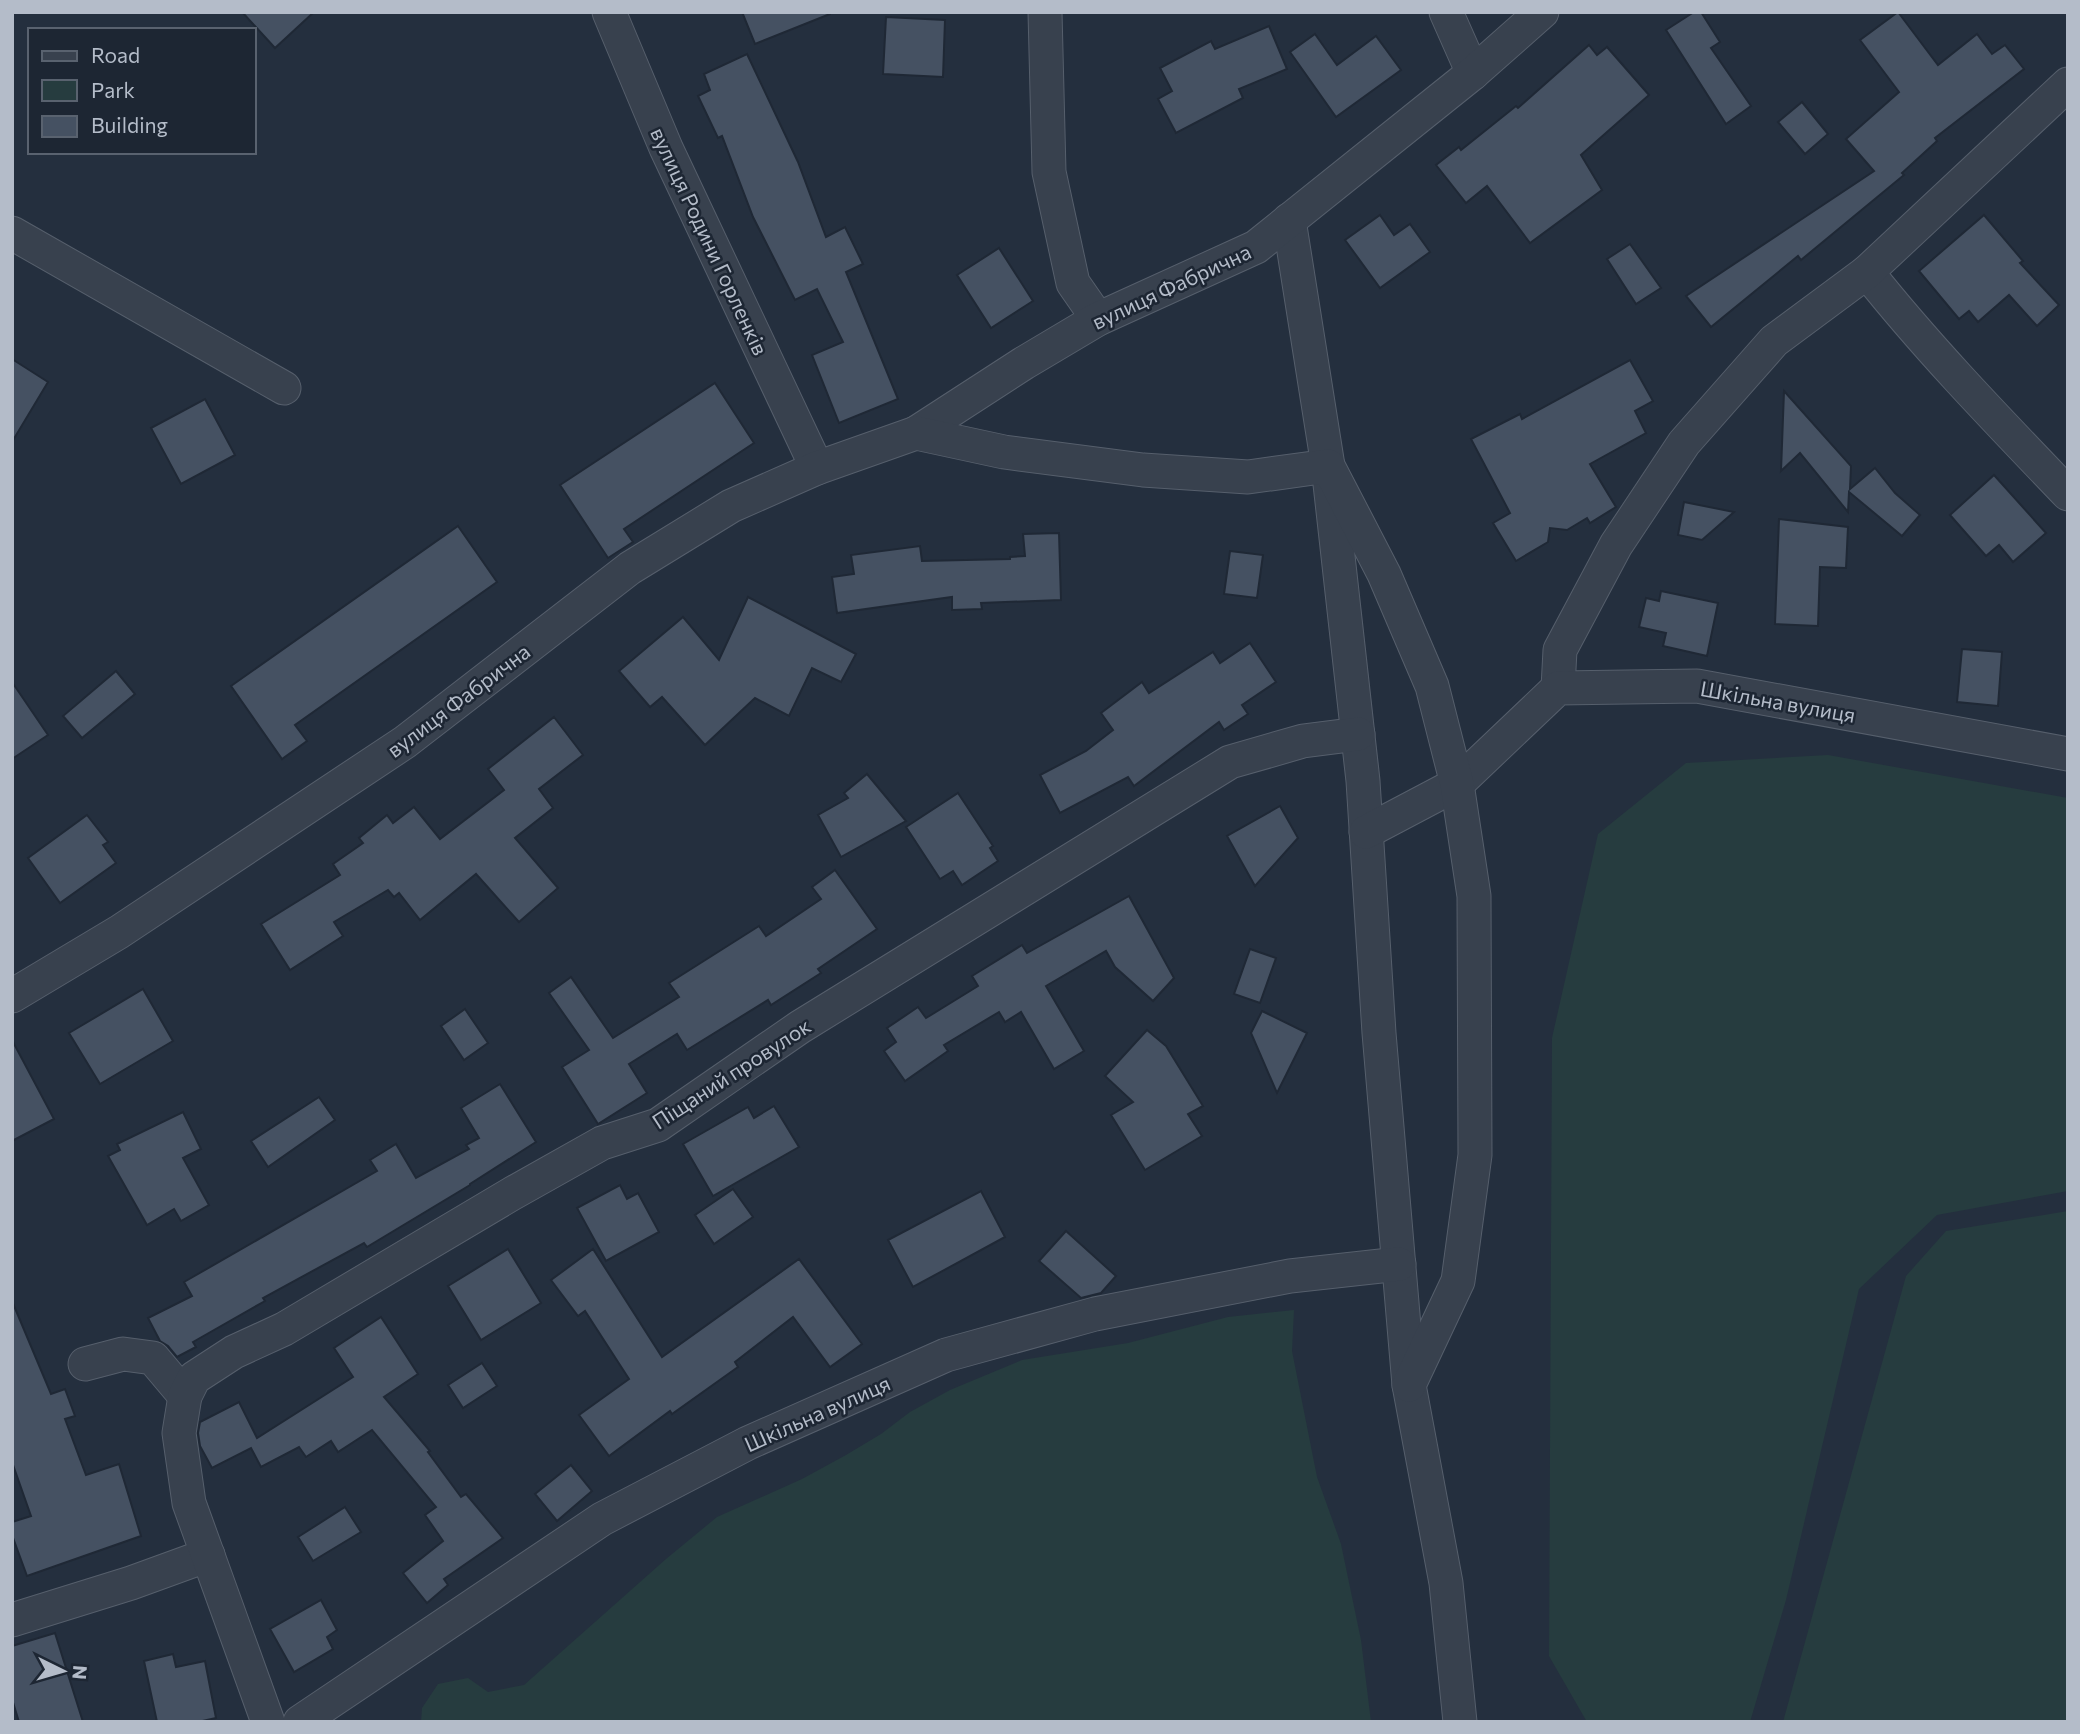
<svg xmlns="http://www.w3.org/2000/svg" width="2080" height="1734" font-family="Commissioner,sans-serif">
<rect width="100%" height="100%" fill="#242f3e"/>
<g fill="#263c3f">
<polygon points="1828,755 2068,798 2068,1191 1937,1215 1859,1289 1786,1600 1750,1722 1587,1722 1549,1656 1552,1038 1598,834 1686,763"/>
<polygon points="2068,1211 2068,1722 1783,1722 1906,1276 1946,1231"/>
<polygon points="1294,1310 1292,1351 1317,1477 1341,1544 1361,1640 1371,1722 421,1722 422,1708 438,1684 468,1678 488,1692 524,1685 666,1559 717,1517 802,1479 846,1455 881,1434 910,1412 950,1390 1022,1360 1128,1343 1228,1317"/>
</g>
<g fill="#455162" stroke="#1f2835" stroke-width="2">
<polygon points="242,12 314,12 275,48"/>
<polygon points="742,12 830,12 830,14 755,44"/>
<polygon points="1694,12 1701,12 1720,42 1711,48 1751,106 1726,124 1666,30"/>
<polygon points="1898,12 1938,65 1977,34 1992,54 2005,45 2024,69 1935,138 1937,141 1902,173 1904,175 1801,260 1798,256 1711,327 1686,296 1874,171 1846,139 1899,92 1860,40"/>
<polygon points="886,17 945,20 943,77 883,74"/>
<polygon points="1269,26 1287,69 1239,89 1243,98 1176,133 1158,99 1172,91 1160,68 1211,41 1215,49"/>
<polygon points="1315,34 1337,65 1376,36 1401,70 1336,117 1290,52"/>
<polygon points="1589,45 1597,55 1607,47 1649,95 1581,155 1602,190 1530,243 1487,186 1466,203 1436,165 1459,147 1461,150 1516,106 1518,108"/>
<polygon points="747,54 798,162 826,237 845,227 863,264 846,272 898,399 839,423 812,355 843,342 817,289 795,300 753,217 722,136 718,138 698,96 710,90 704,74"/>
<polygon points="1802,102 1828,134 1805,154 1778,122"/>
<polygon points="1380,215 1394,235 1410,224 1430,252 1380,288 1345,240"/>
<polygon points="1984,215 2023,261 2020,263 2059,305 2037,326 2009,295 1978,322 1969,311 1959,319 1919,271"/>
<polygon points="1630,244 1661,288 1636,304 1607,259"/>
<polygon points="999,248 1033,301 991,328 957,275"/>
<polygon points="12,359 48,382 12,442"/>
<polygon points="1630,360 1653,401 1635,411 1646,433 1590,464 1616,507 1590,523 1587,518 1567,530 1550,528 1548,542 1516,561 1493,523 1510,513 1471,439 1520,414 1522,419"/>
<polygon points="715,383 754,443 624,529 633,542 608,558 560,485"/>
<polygon points="1784,391 1851,466 1850,489 1875,468 1895,493 1920,515 1902,536 1849,492 1848,512 1800,453 1781,471"/>
<polygon points="205,399 235,455 181,484 151,428"/>
<polygon points="1994,475 2046,533 2013,562 1999,545 1986,556 1950,515"/>
<polygon points="1684,502 1734,512 1702,540 1678,535"/>
<polygon points="1779,519 1848,527 1846,568 1820,567 1818,626 1775,624"/>
<polygon points="458,526 497,582 295,725 307,741 282,759 231,686"/>
<polygon points="1059,533 1061,600 981,603 982,609 952,610 952,597 837,613 832,577 854,574 851,555 920,546 922,561 1010,559 1010,557 1025,556 1023,534"/>
<polygon points="1230,551 1263,555 1257,598 1224,594"/>
<polygon points="1661,591 1718,603 1707,656 1663,646 1666,633 1639,627 1646,598 1659,601"/>
<polygon points="748,597 856,654 841,682 812,668 789,716 755,698 705,745 662,697 650,707 619,671 683,617 719,660"/>
<polygon points="1250,643 1276,682 1242,705 1248,714 1224,730 1219,722 1134,786 1128,777 1060,813 1040,775 1086,751 1113,730 1101,713 1142,682 1149,693 1213,652 1220,663"/>
<polygon points="1962,649 2002,652 1998,706 1957,702"/>
<polygon points="116,671 135,694 82,738 63,716"/>
<polygon points="12,682 48,735 12,759"/>
<polygon points="554,717 583,755 539,789 553,808 515,838 558,888 519,922 476,874 420,920 399,893 394,897 388,890 334,922 343,936 290,970 261,924 340,875 333,864 363,843 359,838 387,815 393,823 414,807 440,839 504,790 488,769"/>
<polygon points="867,774 906,821 841,857 818,815 848,798 844,793"/>
<polygon points="958,793 993,846 990,848 998,861 962,885 953,871 940,879 906,827"/>
<polygon points="1280,806 1298,838 1255,886 1227,836"/>
<polygon points="87,815 108,842 103,845 116,863 60,903 28,858"/>
<polygon points="835,870 877,929 818,969 821,973 771,1005 768,1000 687,1050 677,1034 629,1064 647,1093 598,1124 562,1067 589,1050 549,993 571,977 613,1038 679,997 669,983 759,926 766,936 821,899 812,887"/>
<polygon points="1129,896 1174,978 1153,1001 1115,967 1106,951 1046,986 1084,1051 1054,1069 1021,1012 1005,1022 999,1012 944,1045 948,1051 905,1081 884,1051 896,1042 887,1028 918,1007 926,1018 978,986 972,976 1022,945 1027,953"/>
<polygon points="1250,949 1276,958 1260,1003 1234,994"/>
<polygon points="143,989 173,1041 100,1084 69,1033"/>
<polygon points="465,1009 488,1043 464,1060 441,1026"/>
<polygon points="1262,1011 1307,1033 1277,1093 1251,1033"/>
<polygon points="1147,1030 1166,1046 1203,1106 1188,1114 1202,1136 1145,1170 1111,1115 1133,1102 1105,1076"/>
<polygon points="12,1040 54,1119 12,1141"/>
<polygon points="500,1084 536,1142 470,1184 470,1185 367,1247 364,1243 263,1298 265,1301 193,1342 196,1347 177,1357 168,1346 160,1341 148,1318 192,1296 184,1282 377,1171 370,1160 396,1144 416,1178 469,1149 466,1145 479,1138 461,1108"/>
<polygon points="319,1097 335,1120 268,1167 251,1141"/>
<polygon points="774,1106 799,1147 713,1196 683,1144 748,1107 754,1118"/>
<polygon points="183,1112 201,1149 183,1158 209,1205 181,1221 174,1209 147,1225 108,1156 120,1150 117,1144"/>
<polygon points="620,1185 627,1199 638,1193 659,1232 606,1261 577,1208"/>
<polygon points="733,1189 753,1217 714,1244 695,1215"/>
<polygon points="981,1191 1005,1237 913,1287 888,1240"/>
<polygon points="1066,1231 1116,1276 1101,1293 1081,1298 1039,1261"/>
<polygon points="508,1249 541,1303 481,1340 448,1286"/>
<polygon points="593,1249 662,1357 799,1259 862,1344 830,1367 793,1317 735,1362 738,1367 672,1414 670,1411 609,1456 579,1415 629,1379 585,1311 578,1316 551,1280"/>
<polygon points="12,1301 51,1394 65,1389 75,1416 65,1419 86,1475 119,1464 141,1536 27,1576 12,1535 12,1522 31,1516 12,1462"/>
<polygon points="381,1317 418,1374 384,1397 430,1451 428,1452 461,1497 466,1494 503,1538 444,1579 448,1585 427,1603 403,1573 443,1541 425,1515 436,1507 372,1430 338,1452 331,1441 306,1457 299,1447 261,1467 251,1448 212,1468 200,1446 198,1433 200,1422 239,1402 257,1438 353,1377 334,1348"/>
<polygon points="482,1363 497,1386 463,1408 448,1385"/>
<polygon points="571,1465 592,1491 557,1521 535,1494"/>
<polygon points="345,1507 361,1532 313,1561 298,1537"/>
<polygon points="321,1600 337,1630 327,1637 333,1649 294,1672 270,1629"/>
<polygon points="55,1633 83,1722 19,1722 12,1699 12,1646"/>
<polygon points="173,1654 176,1667 205,1661 216,1718 198,1722 157,1722 144,1661"/>
</g>
<g fill="none" stroke-linecap="round" stroke-linejoin="round">
<defs>
<g id="street">
<polyline points="609,12 666,148 817,468"/>
<polyline points="1045,12 1049,172 1073,283 1098,319"/>
<polyline points="1446,12 1473,73"/>
<polyline points="1289,220 1328,466 1363,781 1379,1033 1409,1385 1446,1583 1460,1722"/>
<polyline points="12,233 284,388"/>
<path d="M1867,272c62,78 132,150 201,222"/>
<polyline points="916,433 1024,363 1098,319 1256,247 1473,73 1542,12"/>
<polyline points="1558,688 1560,650 1616,545 1684,443 1774,341 1867,272 2068,84"/>
<polyline points="1366,832 1457,784 1558,688 1697,686 2068,754"/>
<polyline points="12,996 119,932 405,742 630,568 731,506 817,468 916,433 1004,452 1143,470 1248,477 1328,466 1384,574 1432,686 1457,784 1474,896 1475,1155 1458,1281 1409,1385"/>
<polyline points="85,1364 123,1354 153,1358 185,1396"/>
<polyline points="12,1620 131,1583 208,1555"/>
<polyline points="268,1722 189,1503 179,1433 185,1396 194,1378 234,1352 284,1329 513,1193 602,1143 658,1125 800,1027 1230,762 1303,741 1358,734"/>
<polyline points="300,1722 602,1519 748,1443 946,1355 1095,1314 1290,1276 1399,1264"/>
</g>
</defs>
<use href="#street" stroke="#565f6c" stroke-width="35"/>
<use href="#street" stroke="#38414e" stroke-width="33"/>
</g>
<g text-anchor="middle" dominant-baseline="central" stroke-width="5" stroke-linejoin="round" paint-order="stroke">
<g font-size="21" fill="#b4bcc9" stroke="#1d2633">
<text transform="translate(710 241) rotate(65)">вулиця Родини Горленків</text>
<text transform="translate(1171 286) rotate(-25)">вулиця Фабрична</text>
<text transform="translate(458 700) rotate(-37)">вулиця Фабрична</text>
<text transform="translate(1778 701) rotate(10)">Шкільна вулиця</text>
<text transform="translate(731 1073) rotate(-33)">Піщаний провулок</text>
<text transform="translate(817 1413) rotate(-24)">Шкільна вулиця</text>
</g>
</g>
<rect width="2080" height="1734" fill="none" stroke="#b4bcc9" stroke-width="28"/>
<rect x="28" y="28" width="228" height="126" fill="#1d2633" stroke="#59626f" stroke-width="2"/>
<rect x="42" y="51" width="35" height="10" fill="#38414e" stroke="#59626f" stroke-width="2"/>
<text x="91" y="63" font-size="21" fill="#b4bcc9">Road</text>
<rect x="42" y="80" width="35" height="21" fill="#263c3f" stroke="#59626f" stroke-width="2"/>
<text x="91" y="98" font-size="21" fill="#b4bcc9">Park</text>
<rect x="42" y="116" width="35" height="21" fill="#455162" stroke="#59626f" stroke-width="2"/>
<text x="91" y="133" font-size="21" fill="#b4bcc9">Building</text>
<g transform="translate(63 1671) rotate(95)" stroke="#1d2633" stroke-width="5" paint-order="stroke">
<path d="M0-5L12 26L0 18L-12 26Z" fill="#b4bcc9"/>
<text y="-10" font-size="19" font-weight="bold" text-anchor="middle" fill="#b4bcc9">N</text>
</g>
</svg>
